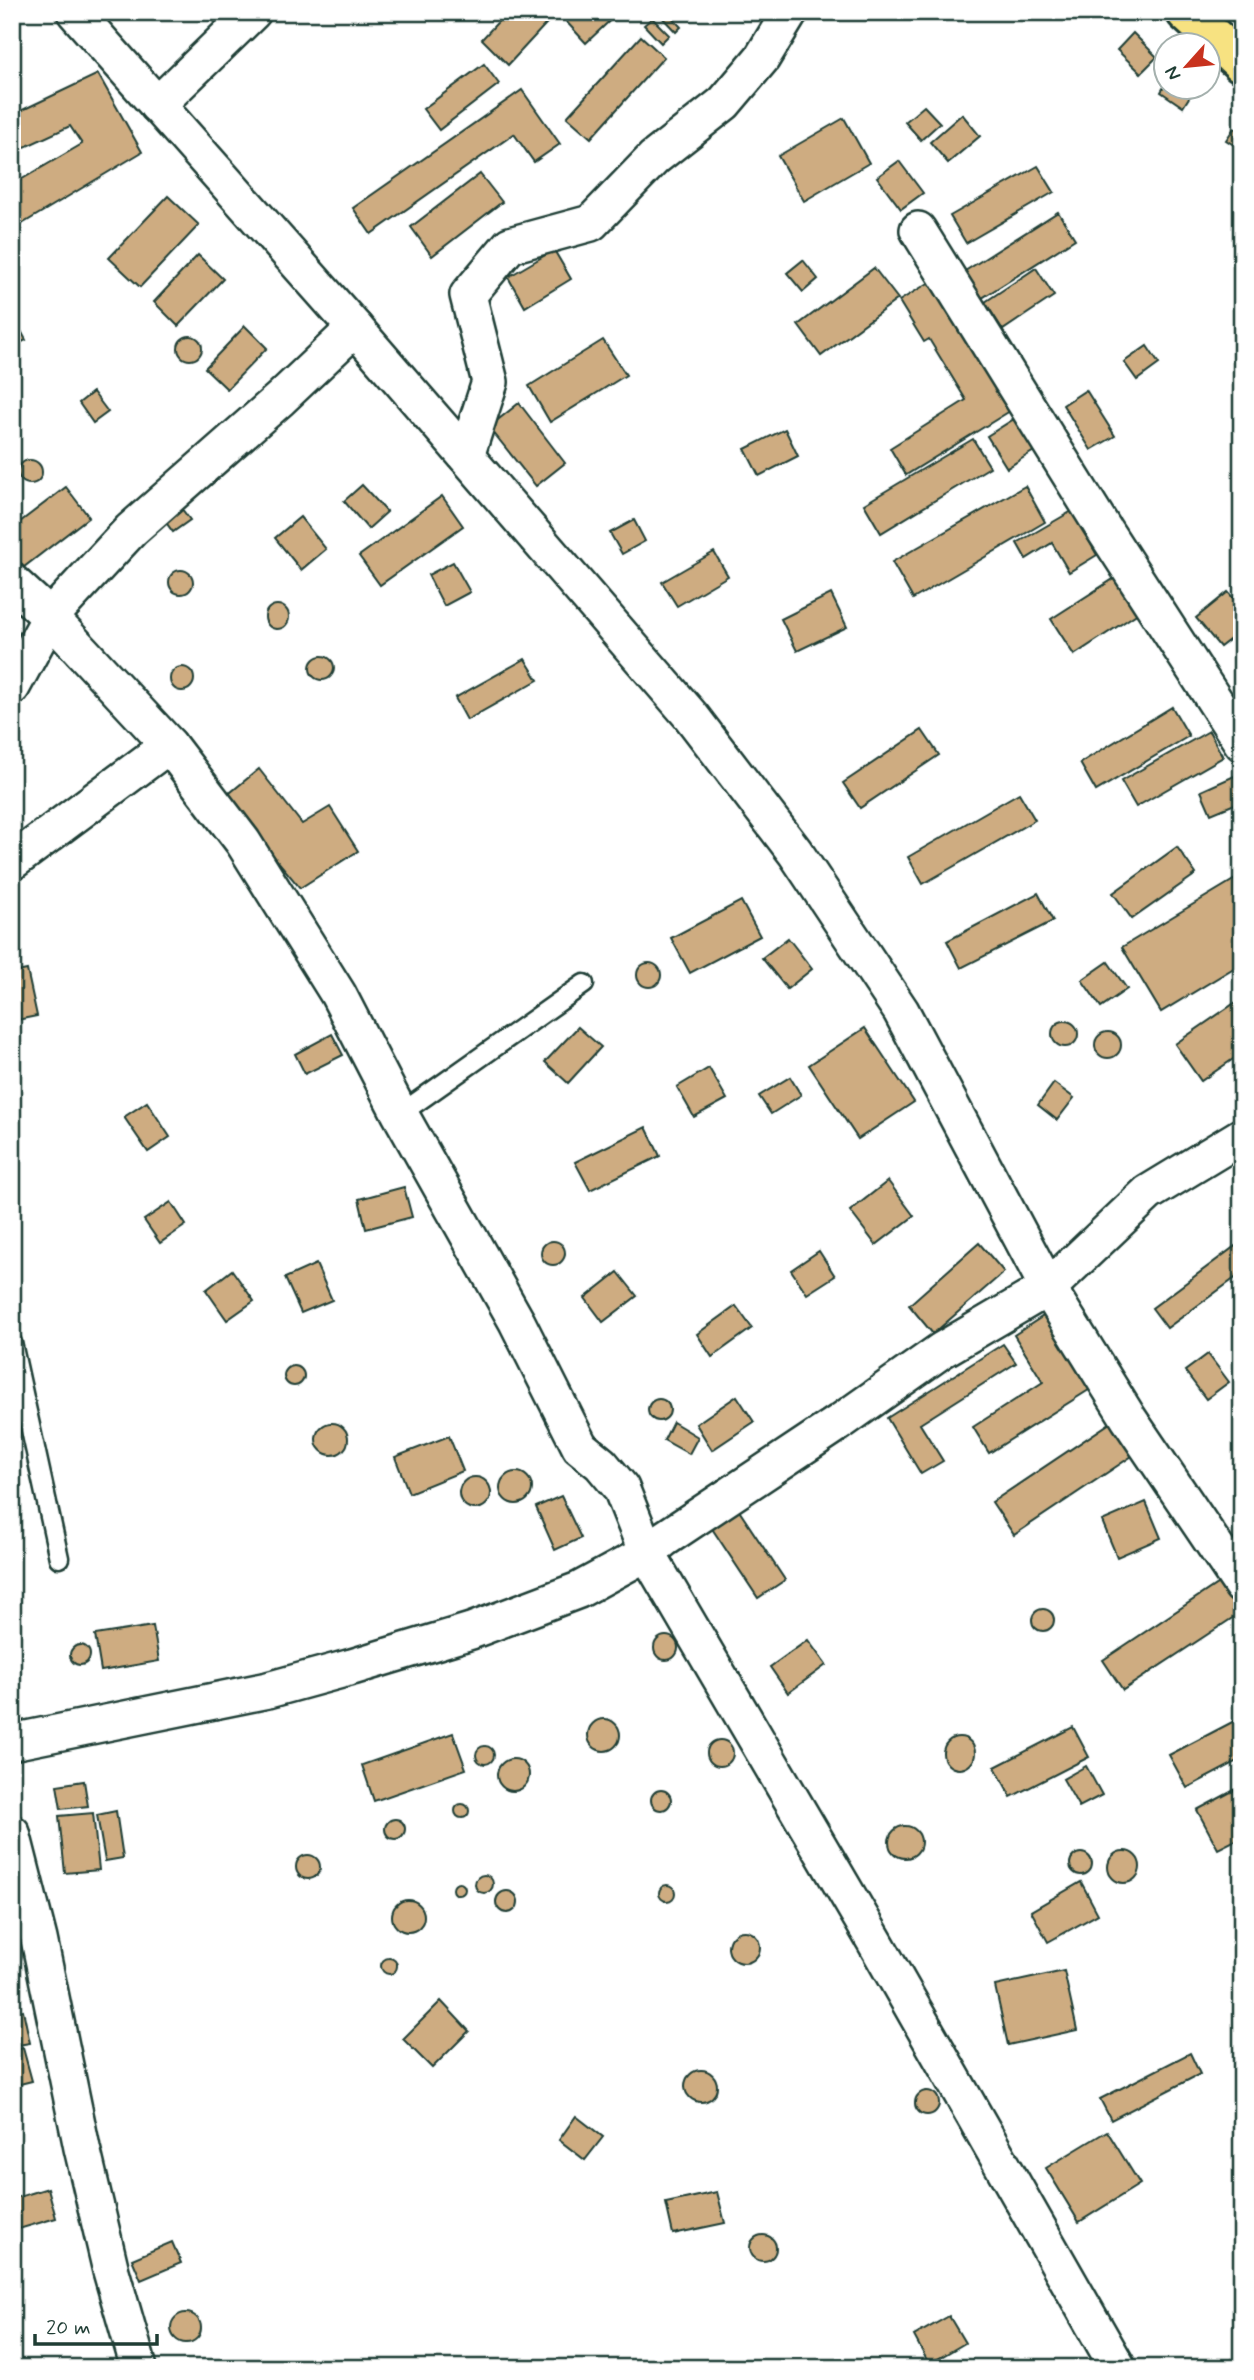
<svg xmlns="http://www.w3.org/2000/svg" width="1254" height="2380" font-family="Mynerve,sans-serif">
<rect width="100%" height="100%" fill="#fff"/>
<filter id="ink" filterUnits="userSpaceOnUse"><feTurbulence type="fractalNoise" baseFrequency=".0143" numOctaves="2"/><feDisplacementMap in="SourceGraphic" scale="14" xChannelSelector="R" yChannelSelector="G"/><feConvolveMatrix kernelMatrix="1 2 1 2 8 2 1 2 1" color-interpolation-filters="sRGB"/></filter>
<g filter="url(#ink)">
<g fill="#ceac81" stroke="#1f3d34" stroke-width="2">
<polygon points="507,12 557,12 508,65 482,39"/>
<polygon points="568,12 617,12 618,13 586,43 562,17"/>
<polygon points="667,12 681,27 676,32 658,13"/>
<polygon points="652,18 669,35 661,43 644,25"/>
<polygon points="1133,33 1157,57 1141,73 1117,50"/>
<polygon points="641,36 664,57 591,138 567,117"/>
<polygon points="484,64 499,84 439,130 423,109"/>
<polygon points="98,74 142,152 12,230 12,185 82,144 70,126 12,153 12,115"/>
<polygon points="1166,83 1166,88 1195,88 1183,107 1161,92"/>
<polygon points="522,90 560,144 534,162 514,134 371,234 353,208"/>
<polygon points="924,106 940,123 921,140 905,122"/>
<polygon points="962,114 980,136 948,163 930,142"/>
<polygon points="844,118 869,163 804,201 778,156"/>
<polygon points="1234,128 1242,133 1240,149 1226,140"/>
<polygon points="899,161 923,193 901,209 877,177"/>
<polygon points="1038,166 1054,192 966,243 950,216"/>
<polygon points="480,174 502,202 432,256 411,227"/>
<polygon points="168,196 199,225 140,287 109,258"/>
<polygon points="1058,212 1075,239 982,298 965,271"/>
<polygon points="554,250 571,279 525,307 508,277"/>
<polygon points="198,255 223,279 178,326 154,302"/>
<polygon points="803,260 818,279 803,292 787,273"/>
<polygon points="874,268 898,299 821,356 798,325"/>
<polygon points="1036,268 1054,296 1003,330 985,302"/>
<polygon points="930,282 1010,411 906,475 890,448 966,400 929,339 924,342 899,301"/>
<polygon points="12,314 26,340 12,347"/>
<polygon points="245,326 267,348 227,389 205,368"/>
<circle cx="190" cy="348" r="12"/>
<polygon points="603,340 626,375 550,422 529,386"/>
<polygon points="1147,346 1159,364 1137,380 1124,362"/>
<polygon points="1086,390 1115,436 1091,450 1063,405"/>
<polygon points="93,392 108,412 93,423 79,403"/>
<polygon points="519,403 565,463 536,486 489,427"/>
<polygon points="1014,419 1034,451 1007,468 987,436"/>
<polygon points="785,429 798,456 759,476 745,449"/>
<polygon points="973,439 990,467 881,533 864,504"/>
<circle cx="30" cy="472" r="12"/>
<polygon points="362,485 387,512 368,529 344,501"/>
<polygon points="1025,486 1045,522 913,599 892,562"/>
<polygon points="66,487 89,517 24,567 12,552 12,528"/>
<polygon points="442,496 463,526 380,585 359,556"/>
<polygon points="179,505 190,520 173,532 162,517"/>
<polygon points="1072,511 1097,555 1069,572 1052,543 1026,559 1017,543"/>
<polygon points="300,517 326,549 301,570 275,538"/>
<polygon points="634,520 645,541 622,554 610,533"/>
<polygon points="714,552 728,576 677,606 662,582"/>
<polygon points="453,562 470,592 444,606 428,575"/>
<circle cx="181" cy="582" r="12"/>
<polygon points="1115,578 1138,613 1074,655 1051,619"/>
<polygon points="1228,592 1242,608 1242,630 1220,647 1196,618"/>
<polygon points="831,594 847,627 797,651 781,619"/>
<circle cx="277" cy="617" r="12"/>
<circle cx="322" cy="668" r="12"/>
<polygon points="525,659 538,680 467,720 455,698"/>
<circle cx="182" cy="679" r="12"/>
<polygon points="1172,707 1189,736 1096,791 1080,763"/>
<polygon points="922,730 939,755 860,808 843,783"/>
<polygon points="1209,731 1223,757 1136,807 1121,781"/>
<polygon points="259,769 302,824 330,807 358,851 300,888 225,797"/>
<polygon points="1241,773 1242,801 1211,814 1201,791"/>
<polygon points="1019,793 1035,820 923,884 908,857"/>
<polygon points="1177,847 1196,874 1132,919 1113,893"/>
<polygon points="1242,875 1242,963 1161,1012 1122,947"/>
<polygon points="1038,893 1053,921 961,968 947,941"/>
<polygon points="741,901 760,936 690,973 671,938"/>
<polygon points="788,938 812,969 787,989 762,958"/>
<polygon points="1108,962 1127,989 1101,1007 1082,980"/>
<circle cx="649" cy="975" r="12"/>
<polygon points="27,970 37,1016 12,1021 12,973"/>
<polygon points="1242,998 1242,1053 1201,1081 1175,1044"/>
<circle cx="1065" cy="1034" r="13"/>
<polygon points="578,1027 601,1047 568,1083 545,1062"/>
<polygon points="865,1028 914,1102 858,1139 809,1065"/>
<circle cx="1108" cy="1045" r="13"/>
<polygon points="332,1034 343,1055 305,1074 295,1054"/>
<polygon points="709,1068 727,1099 694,1117 677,1087"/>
<polygon points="790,1077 801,1095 771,1114 759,1096"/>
<polygon points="1054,1083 1074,1098 1057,1120 1038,1105"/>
<polygon points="147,1102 170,1137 148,1152 124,1117"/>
<polygon points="646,1127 660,1156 590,1190 575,1162"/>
<polygon points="888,1181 914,1216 876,1245 850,1211"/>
<polygon points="404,1187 412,1217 366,1229 359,1199"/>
<polygon points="171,1202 186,1225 160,1243 144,1220"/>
<circle cx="553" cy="1253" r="12"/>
<polygon points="979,1243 1004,1272 933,1334 909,1305"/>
<polygon points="1238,1244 1242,1249 1242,1273 1167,1328 1152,1308"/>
<polygon points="819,1251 835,1276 807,1294 791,1270"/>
<polygon points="316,1264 332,1300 301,1313 285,1278"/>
<polygon points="232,1270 254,1301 227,1320 206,1290"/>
<polygon points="618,1272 637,1296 603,1322 585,1298"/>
<polygon points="736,1306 752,1328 712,1357 697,1334"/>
<polygon points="1045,1315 1092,1388 989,1453 973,1427 1043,1382 1014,1335"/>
<polygon points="1003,1344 1016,1363 920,1424 943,1461 921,1474 887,1418"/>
<polygon points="1208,1354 1229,1382 1206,1399 1185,1371"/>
<circle cx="294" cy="1376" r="10"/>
<polygon points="737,1396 754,1422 712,1450 696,1424"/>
<circle cx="659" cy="1410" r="11"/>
<polygon points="1119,1417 1141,1450 1014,1535 992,1502"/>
<polygon points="673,1422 698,1437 689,1454 664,1440"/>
<circle cx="332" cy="1439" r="16"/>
<polygon points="449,1436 463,1471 409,1493 395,1457"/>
<circle cx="516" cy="1488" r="16"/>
<circle cx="475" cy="1493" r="16"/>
<polygon points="561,1496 581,1538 555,1550 536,1507"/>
<polygon points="1146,1502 1161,1538 1117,1557 1102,1521"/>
<polygon points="736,1506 785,1580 758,1598 709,1524"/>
<polygon points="1220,1582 1240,1613 1123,1690 1103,1660"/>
<circle cx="1043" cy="1620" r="11"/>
<polygon points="153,1626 159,1661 101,1671 95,1635"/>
<circle cx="666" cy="1648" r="12"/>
<polygon points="808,1640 826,1665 788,1693 770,1667"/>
<circle cx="80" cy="1655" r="10"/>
<polygon points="1242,1717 1242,1759 1187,1788 1169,1755"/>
<circle cx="604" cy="1735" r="16"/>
<polygon points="1073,1727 1089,1757 1011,1797 995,1767"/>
<polygon points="453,1733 466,1769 374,1801 362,1765"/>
<circle cx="959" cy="1753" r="16"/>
<circle cx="720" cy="1753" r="13"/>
<circle cx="485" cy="1755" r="9"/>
<circle cx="513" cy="1775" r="16"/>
<polygon points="1086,1766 1102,1795 1079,1807 1063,1779"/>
<polygon points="84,1781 88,1806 61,1809 57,1785"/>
<polygon points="1242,1786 1242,1837 1218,1849 1197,1810"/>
<circle cx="661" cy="1800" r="10"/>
<circle cx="462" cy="1811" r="7"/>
<polygon points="116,1811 123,1858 105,1861 97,1815"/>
<polygon points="93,1813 99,1870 65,1873 59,1816"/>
<circle cx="395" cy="1829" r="10"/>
<circle cx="905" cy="1842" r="16"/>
<circle cx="1124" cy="1867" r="16"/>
<circle cx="1081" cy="1864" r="11"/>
<circle cx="308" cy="1867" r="12"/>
<circle cx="484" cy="1884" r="9"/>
<polygon points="1081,1882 1098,1914 1048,1942 1031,1911"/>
<circle cx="459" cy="1889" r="6"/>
<circle cx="667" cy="1893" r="8"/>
<circle cx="507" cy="1902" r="11"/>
<circle cx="408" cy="1916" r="16"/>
<circle cx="744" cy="1947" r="16"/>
<circle cx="389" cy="1966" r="8"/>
<polygon points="1064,1971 1077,2030 1008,2045 995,1986"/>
<polygon points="441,2001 469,2031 432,2068 403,2039"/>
<polygon points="23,2010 30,2043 12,2046 12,2013"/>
<polygon points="23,2048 32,2081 12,2086 12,2051"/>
<polygon points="1190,2053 1200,2074 1111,2120 1100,2099"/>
<circle cx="701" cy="2086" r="16"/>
<circle cx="927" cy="2103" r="12"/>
<polygon points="576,2116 603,2137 585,2160 559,2140"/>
<polygon points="1107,2131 1140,2184 1079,2222 1046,2168"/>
<polygon points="48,2188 56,2218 12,2231 12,2199"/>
<polygon points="717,2192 725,2223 673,2234 666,2203"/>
<circle cx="763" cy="2248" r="13"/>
<polygon points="172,2242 181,2263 141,2280 132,2259"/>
<circle cx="186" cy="2328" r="15"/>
<polygon points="949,2316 965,2343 929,2364 914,2336"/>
</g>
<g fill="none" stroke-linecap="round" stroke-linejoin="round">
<defs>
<g id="lane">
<polyline points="400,1114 584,984"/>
<polyline points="12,1343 59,1558"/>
</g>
<g id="street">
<polyline points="75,12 355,328 691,716 795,852 901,1011 1048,1288 1129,1419 1242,1586"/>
<polyline points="157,105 253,12"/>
<polyline points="918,230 1103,528 1242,743"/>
<polyline points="466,456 490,382 468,295 510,245 591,223 654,158 724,103 762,58 790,12"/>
<polyline points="12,582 50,617 169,745 243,842 338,994 400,1114 517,1322 580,1447 601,1464 621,1488 647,1553 874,1940 1118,2368"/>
<polyline points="12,687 50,617 131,530 280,399 355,328"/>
<polyline points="12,862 169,745"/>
<polyline points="12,1742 268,1690 352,1667 471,1631 579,1590 647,1553 664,1539 840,1422 942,1350 1048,1288 1148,1193 1242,1136"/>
<polyline points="12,1833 39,1939 82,2148 111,2271 139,2368"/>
</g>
<polyline id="highway" points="1186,12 1242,63"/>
</defs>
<use href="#lane" stroke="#1f3d34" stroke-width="23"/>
<use href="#street" stroke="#1f3d34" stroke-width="40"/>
<use href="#highway" stroke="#1f3d34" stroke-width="44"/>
<use href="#lane" stroke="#fff" stroke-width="18"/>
<use href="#street" stroke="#fff" stroke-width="35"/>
<use href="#highway" stroke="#f7e281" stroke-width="38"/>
</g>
</g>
<rect width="1254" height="2380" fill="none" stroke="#fff" stroke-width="42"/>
<rect x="21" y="21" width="1212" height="2338" fill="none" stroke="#1f3d34" stroke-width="2.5" filter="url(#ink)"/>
<g transform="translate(1187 66) rotate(243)"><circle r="33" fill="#ffffff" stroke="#a5b1ae" stroke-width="2"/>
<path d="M0-5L12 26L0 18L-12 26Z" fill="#c8321e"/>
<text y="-10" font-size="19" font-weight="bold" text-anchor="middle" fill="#1f3d34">N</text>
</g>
<path d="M35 2334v10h122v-10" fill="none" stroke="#1f3d34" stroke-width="3.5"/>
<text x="46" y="2334" font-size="21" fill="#1f3d34" stroke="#ffffff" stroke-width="5" paint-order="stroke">20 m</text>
</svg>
